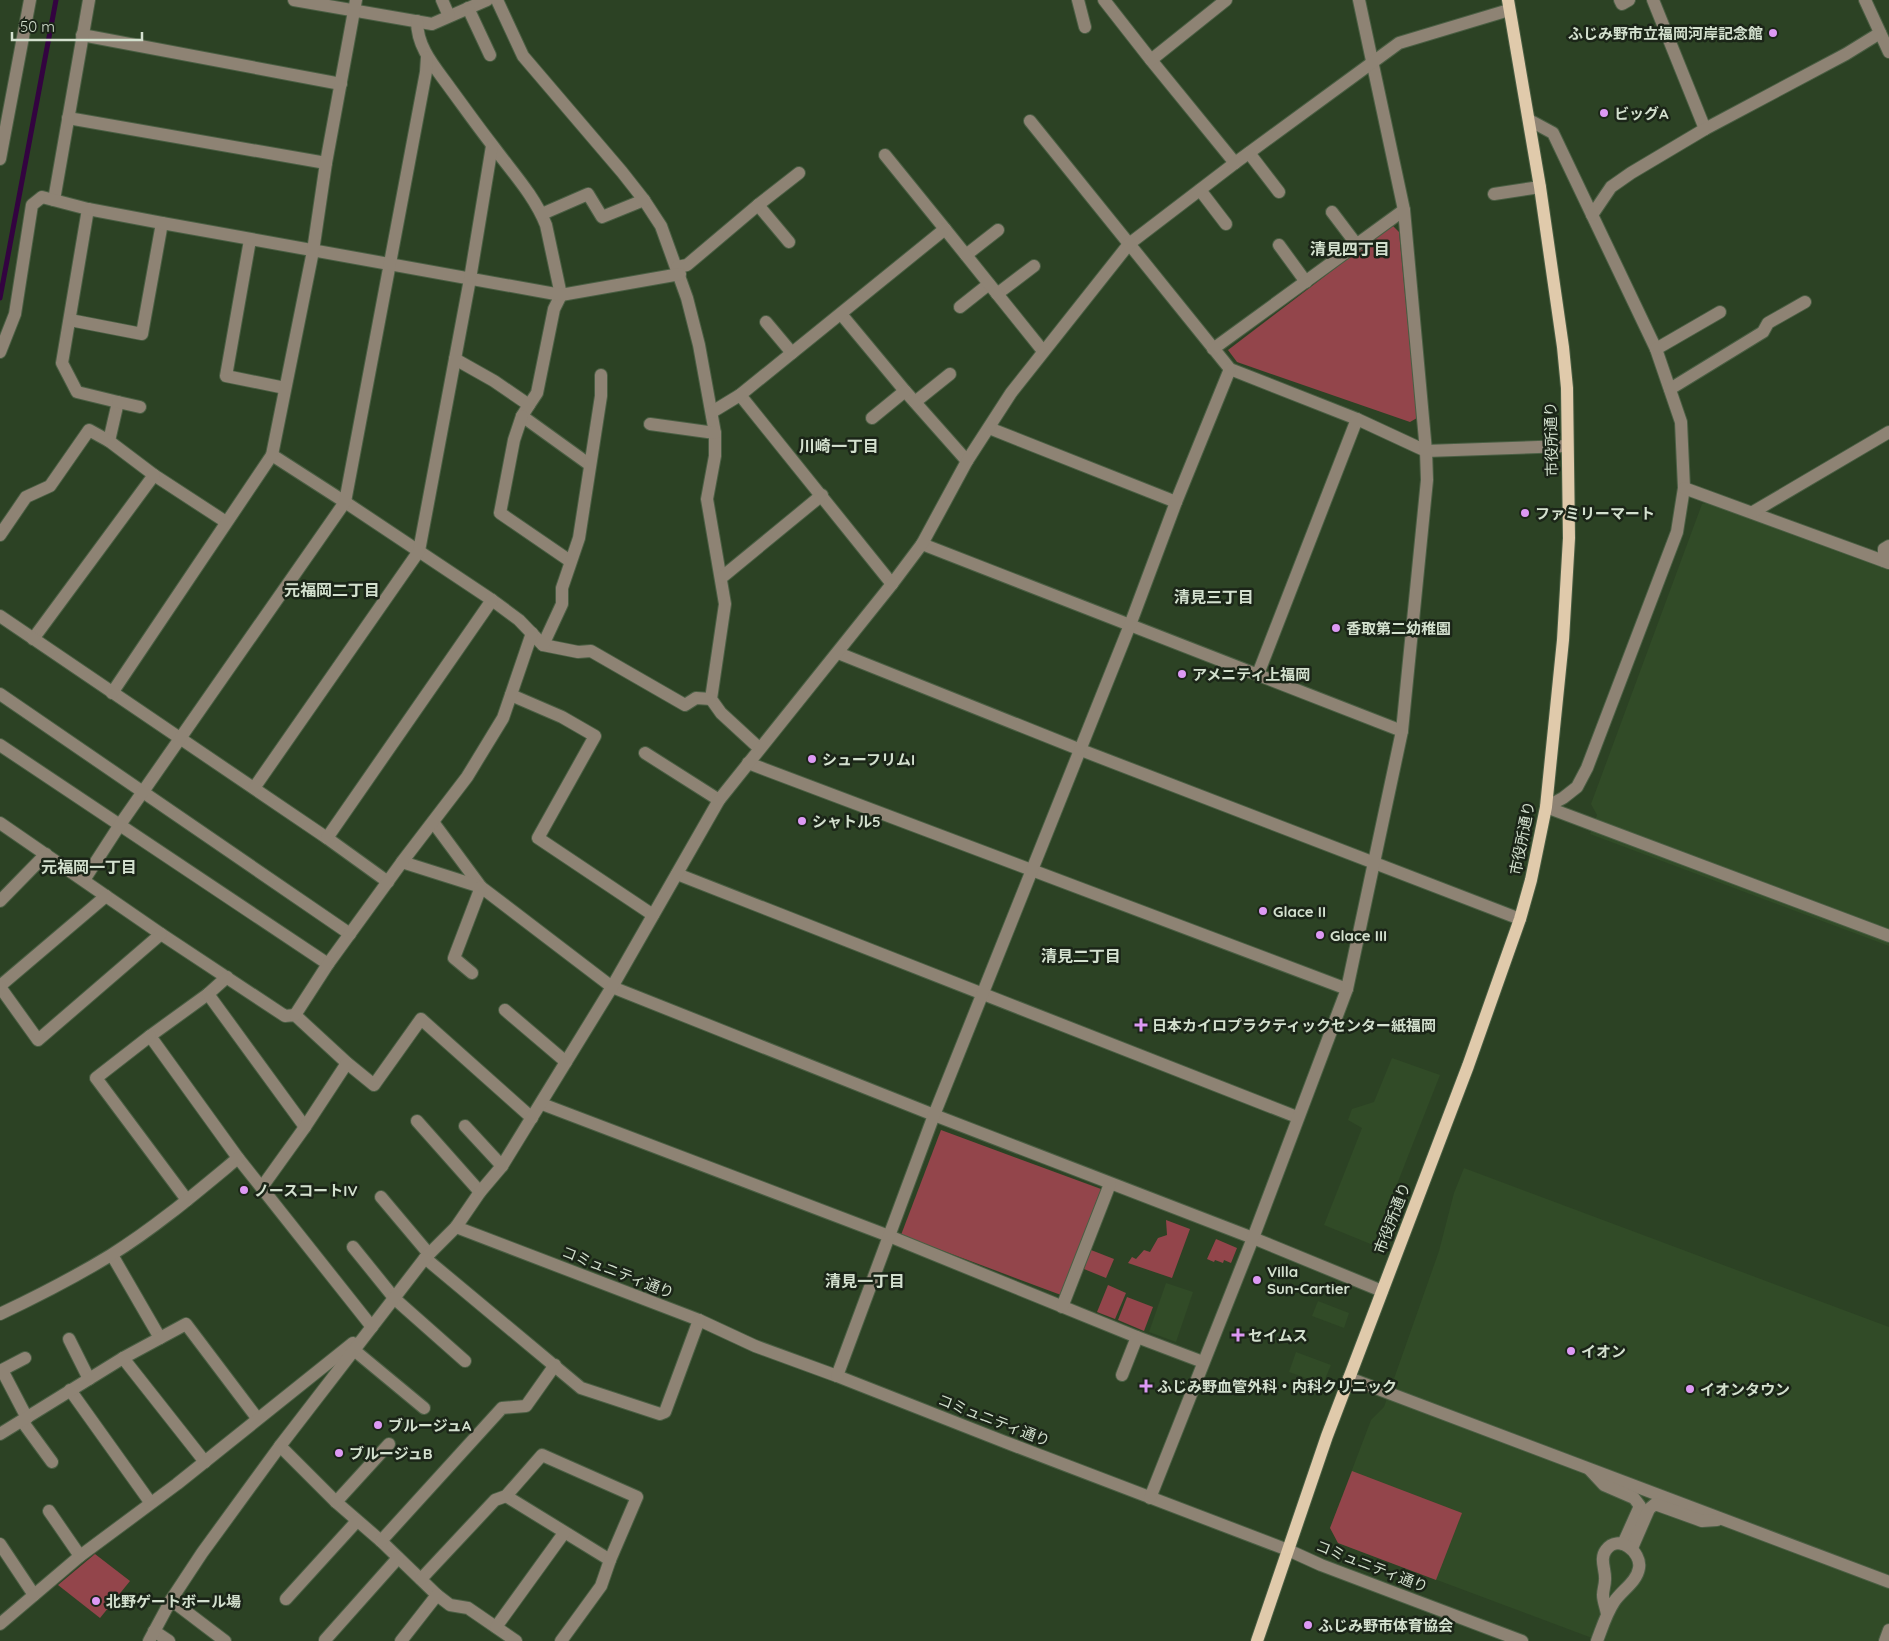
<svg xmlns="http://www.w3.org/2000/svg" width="1889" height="1641" font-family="Quicksand,'Noto Sans JP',sans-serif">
<rect width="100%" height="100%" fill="#2c4224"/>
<g fill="#314b27">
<polygon points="1711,502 1889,568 1889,946 1590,834 1597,815 1591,804 1702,504"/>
<polygon points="1392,1058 1440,1075 1373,1245 1324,1225 1362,1128 1348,1120 1352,1109 1374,1102"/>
<polygon points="1464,1168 1889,1327 1889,1641 1600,1641 1338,1543 1330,1528 1371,1420 1384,1407 1439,1251 1454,1193"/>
<polygon points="1166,1283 1193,1292 1176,1342 1149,1332"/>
<polygon points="1318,1301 1349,1313 1344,1328 1312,1316"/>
<polygon points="1296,1352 1331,1365 1323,1384 1289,1372"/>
</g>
<g fill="#93454b">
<polygon points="1392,225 1399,232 1417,418 1410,422 1237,362 1228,350"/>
<polygon points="941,1130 1101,1189 1061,1295 901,1235"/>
<polygon points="1166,1220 1190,1229 1172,1278 1128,1263 1132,1257 1136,1259 1144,1250 1150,1252 1158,1238 1167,1235"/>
<polygon points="1216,1239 1237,1248 1231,1263 1224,1260 1223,1263 1215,1260 1214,1262 1207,1259"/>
<polygon points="1091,1250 1114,1259 1106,1278 1084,1269"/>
<polygon points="1108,1285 1126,1293 1115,1319 1097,1312"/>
<polygon points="1127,1297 1153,1307 1144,1331 1118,1320"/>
<polygon points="1352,1471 1462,1513 1436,1580 1338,1543 1330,1528"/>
<polygon points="95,1554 130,1581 100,1618 58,1585"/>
</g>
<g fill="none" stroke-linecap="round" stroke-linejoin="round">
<polyline stroke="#330340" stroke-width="5" points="0,298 56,0"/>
<defs>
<g id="minor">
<polyline points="294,0 432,24 487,0"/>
<polyline points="442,0 449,16"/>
<polyline points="497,0 523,56 622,172 644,200 661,226 687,298 699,345 715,433 715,456 707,499 725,604 711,699 721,713 759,748"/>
<polyline points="1078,0 1085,27"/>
<polyline points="1104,0 1151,60 1235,163"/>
<polyline points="1620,0 1622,4 1629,0"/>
<polyline points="1653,0 1705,129"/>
<polyline points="1865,0 1889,52"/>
<polyline points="468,8 490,55"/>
<path d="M417,21c0,27 18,46 33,67 14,19 28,39 43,58 19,26 41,49 53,79l15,70 -7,14 -17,84 -8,12"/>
<polyline points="82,35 341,84"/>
<polyline points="1151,60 1226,0"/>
<polyline points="68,118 326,163"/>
<polyline points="1529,120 1553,133 1656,349 1681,422 1684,488 1677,532 1587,768 1577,787 1563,798 1546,807"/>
<polyline points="1030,121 1230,369 1357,419 1426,451 1567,446"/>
<polyline points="1249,153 1279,192"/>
<polyline points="885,155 945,229"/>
<polyline points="0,159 30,0"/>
<polyline points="1200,190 1226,224"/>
<polyline points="1494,194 1540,187"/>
<polyline points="54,200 89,0"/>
<polyline points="758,205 789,242"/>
<polyline points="88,209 62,363 77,392 118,402 109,441"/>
<polyline points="1332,212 1357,245"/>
<polyline points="542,214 588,194 602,217 644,200"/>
<polyline points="1592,215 1611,187 1631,173 1705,129 1846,54 1880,33"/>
<polyline points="250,240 226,376 285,388"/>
<polyline points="1279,245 1306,282"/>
<polyline points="966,255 998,230"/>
<polyline points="677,267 687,265 758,205 799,173"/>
<polyline points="997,294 1034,266"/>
<polyline points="960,307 989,284"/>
<polyline points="841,314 905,391 967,461"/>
<polyline points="70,320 142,334 162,223"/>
<polyline points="766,322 792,353"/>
<polyline points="1213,349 1404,210"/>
<polyline points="1656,349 1720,312"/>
<polyline points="0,352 15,314 32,205 42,197 88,209 162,223 561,295 680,274"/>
<polyline points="455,359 494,381 529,405 522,416 590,465"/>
<polyline points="1670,389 1763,332 1768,323 1805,302"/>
<polyline points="740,395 892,584"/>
<polyline points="118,402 140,407"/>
<polyline points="915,402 950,374"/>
<polyline points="712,412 740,395 945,229 1043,351"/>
<polyline points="522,416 514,440 500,513 570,561"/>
<polyline points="872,418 905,391"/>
<polyline points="650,424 715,433"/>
<polyline points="989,428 1176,502"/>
<polyline points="272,455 345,502 492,600 519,620 543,645 578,652 591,651 685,705 696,698 711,699"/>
<polyline points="154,475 226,522"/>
<polyline points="1684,488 1889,563"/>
<polyline points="1753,512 1889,432"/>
<polyline points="0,535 26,497 50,486 89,430 109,441 154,475 33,639"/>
<polyline points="922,544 1402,731"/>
<polyline points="1884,561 1884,549 1889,546"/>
<polyline points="721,578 822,495"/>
<polyline points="0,616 327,838 388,882"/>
<polyline points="543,645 562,604 562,588 579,538 601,396 601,375"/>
<polyline points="838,653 1081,750 1520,919"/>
<polyline points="1258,674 1357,419"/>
<polyline points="112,693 272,455 313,251 326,163 356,0"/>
<polyline points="0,694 350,934"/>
<polyline points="511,695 562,717 595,736 538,838 653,915"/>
<polyline points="0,745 328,964"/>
<polyline points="645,753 719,800"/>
<polyline points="748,763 1347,989"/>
<polyline points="254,788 419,551 470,279 492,146"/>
<polyline points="1546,807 1889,936"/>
<polyline points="433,822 481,887 612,987 934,1115 1253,1238 1382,1291"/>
<polyline points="0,823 161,934 285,1016 295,1015 347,1063 374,1085 421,1019 532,1118"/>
<polyline points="327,838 492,600"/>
<polyline points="402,862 481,887"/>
<polyline points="677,874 1297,1117"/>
<polyline points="84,880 119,826 345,502 426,72 427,57"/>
<polyline points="0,901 46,854"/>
<polyline points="472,973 454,958 481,887"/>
<polyline points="227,977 208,994 150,1036 238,1158 372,1327"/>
<polyline points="0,986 106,896"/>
<polyline points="0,987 38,1040 161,934"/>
<polyline points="208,994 305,1127"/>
<polyline points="505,1010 566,1062"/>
<polyline points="295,1015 328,964 402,862 467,777 503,718 532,633"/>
<polyline points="150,1036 96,1078 187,1200"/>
<polyline points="542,1104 889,1236 1137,1337 1203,1362"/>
<polyline points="417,1121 480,1192"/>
<polyline points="465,1126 502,1166"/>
<polyline points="262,1187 305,1127 347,1063"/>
<polyline points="381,1197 429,1254"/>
<polyline points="456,1227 699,1320 755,1346 837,1376 1005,1442 1288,1550 1321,1565 1522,1641"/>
<polyline points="353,1247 395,1299 465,1361"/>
<polyline points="112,1255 160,1338"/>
<polyline points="425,1258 581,1388 660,1414 665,1412 699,1320"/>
<polyline points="1062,1307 1110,1184"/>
<path d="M0,1314c38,-18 75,-37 111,-59 45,-28 86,-63 127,-97"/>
<polyline points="69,1339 89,1379"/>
<polyline points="354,1350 424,1408"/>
<polyline points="25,1358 2,1370 27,1418"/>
<polyline points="123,1358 205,1462"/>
<polyline points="1122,1375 1137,1337"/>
<polyline points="837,1376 934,1115 1130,625 1176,502 1230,369"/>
<polyline points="1349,1378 1889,1582"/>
<polyline points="70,1390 150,1502"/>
<polyline points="22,1421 52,1462"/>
<polyline points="0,1434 123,1358 186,1324 257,1418"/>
<polyline points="280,1446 336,1502 381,1541 437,1595 450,1605 468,1608 516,1641"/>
<polyline points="1590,1470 1604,1485 1634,1498 1640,1506 1623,1544"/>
<polyline points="506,1496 610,1560"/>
<polyline points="1150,1498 1253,1238 1347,989 1402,731 1427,480 1426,451 1404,210 1359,0"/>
<polyline points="336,1502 389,1444"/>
<polyline points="49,1511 80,1556"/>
<polyline points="381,1541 502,1408 526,1406 555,1365"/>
<polyline points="0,1544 34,1595"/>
<polyline points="1632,1548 1649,1509 1655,1504 1702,1521 1717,1520"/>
<polyline points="421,1579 495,1500 506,1496 542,1455 637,1497 610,1560 601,1586 561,1641"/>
<polyline points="286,1599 357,1521"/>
<polyline points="171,1600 225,1641"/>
<polyline points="0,1624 80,1556 177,1484 353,1343"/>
<polyline points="496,1627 564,1533"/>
<polyline points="154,1631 169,1641"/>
<polyline points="325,1640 398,1558"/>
<polyline points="149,1641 171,1600 202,1553 280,1446 425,1258 456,1227 480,1192 502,1166 612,987 719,800 892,584 922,544 967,461 1011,393 1129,244 1235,163 1399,43 1509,10"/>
<polyline points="401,1641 437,1595"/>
<path d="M1597,1641c5,-13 9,-27 17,-39 7,-11 23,-20 25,-34 3,-16 -21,-35 -33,-18 -7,9 0,20 -1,30 0,5 -2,10 -2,15 0,6 3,13 4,19"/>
<polyline points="1885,1641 1889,1630"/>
</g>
<polyline id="major" points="1257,1641 1327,1436 1468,1066 1520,919 1531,880 1546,807 1563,640 1569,538 1567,388 1563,347 1540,187 1508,0"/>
</defs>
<use href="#minor" stroke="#4a5e43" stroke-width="14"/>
<use href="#major" stroke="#4a5e43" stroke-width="14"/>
<use href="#minor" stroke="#8e8374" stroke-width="12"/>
<use href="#major" stroke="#e0caab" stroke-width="12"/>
</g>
<g fill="#dd99f4" stroke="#1b2518" stroke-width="2">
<circle cx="1773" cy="33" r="5"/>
<circle cx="1604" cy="113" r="5"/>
<circle cx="1525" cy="513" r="5"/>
<circle cx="1336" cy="628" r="5"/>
<circle cx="1182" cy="674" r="5"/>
<circle cx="812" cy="759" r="5"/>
<circle cx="802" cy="821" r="5"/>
<circle cx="1263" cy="911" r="5"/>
<circle cx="1320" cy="935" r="5"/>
<path d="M1138.5 1017.5h5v5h5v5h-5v5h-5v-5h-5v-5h5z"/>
<circle cx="244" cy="1190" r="5"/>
<circle cx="1257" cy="1280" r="5"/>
<path d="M1235.5 1327.5h5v5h5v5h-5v5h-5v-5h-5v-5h5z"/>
<circle cx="1571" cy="1351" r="5"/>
<path d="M1143.5 1378.5h5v5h5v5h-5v5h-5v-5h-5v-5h5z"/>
<circle cx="1690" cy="1389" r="5"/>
<circle cx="378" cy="1425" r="5"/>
<circle cx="339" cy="1453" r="5"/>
<circle cx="96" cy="1601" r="5"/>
<circle cx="1308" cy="1625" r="5"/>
</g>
<g text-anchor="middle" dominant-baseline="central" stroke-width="5" stroke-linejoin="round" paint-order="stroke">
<g font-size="15" font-weight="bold" fill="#d3e0ce" stroke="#1b2518" text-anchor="start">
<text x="1763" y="33" text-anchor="end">ふじみ野市立福岡河岸記念館</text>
<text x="1614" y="113">ビッグA</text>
<text x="1535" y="513">ファミリーマート</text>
<text x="1346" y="628">香取第二幼稚園</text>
<text x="1192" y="674">アメニティ上福岡</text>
<text x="822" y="759">シューフリムI</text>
<text x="812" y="821">シャトル5</text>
<text x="1273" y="911">Glace II</text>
<text x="1330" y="935">Glace III</text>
<text x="1152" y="1025">日本カイロプラクティックセンター紙福岡</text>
<text x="254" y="1190">ノースコートIV</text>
<text x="1267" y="1271">Villa<tspan x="1267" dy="17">Sun-Cartier</tspan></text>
<text x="1248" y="1335">セイムス</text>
<text x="1581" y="1351">イオン</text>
<text x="1157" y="1386">ふじみ野血管外科・内科クリニック</text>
<text x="1700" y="1389">イオンタウン</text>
<text x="388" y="1425">ブルージュA</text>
<text x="349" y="1453">ブルージュB</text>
<text x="106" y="1601">北野ゲートボール場</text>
<text x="1318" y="1625">ふじみ野市体育協会</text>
</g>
<g font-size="15" fill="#d3e0ce" stroke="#1b2518">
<text transform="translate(1551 439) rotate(-91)">市役所通り</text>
<text transform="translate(1522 838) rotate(-79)">市役所通り</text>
<text transform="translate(1392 1218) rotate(-69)">市役所通り</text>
<text transform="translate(618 1272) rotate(21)">コミュニティ通り</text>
<text transform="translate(994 1420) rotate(21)">コミュニティ通り</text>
<text transform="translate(1372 1566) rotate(21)">コミュニティ通り</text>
</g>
<g font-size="16" font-weight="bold" fill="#d3e0ce" stroke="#1b2518">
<text x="1350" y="249">清見四丁目</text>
<text x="839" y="446">川崎一丁目</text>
<text x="332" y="590">元福岡二丁目</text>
<text x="1214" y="597">清見三丁目</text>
<text x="89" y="867">元福岡一丁目</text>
<text x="1081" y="956">清見二丁目</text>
<text x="865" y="1281">清見一丁目</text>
</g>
</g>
<path d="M12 32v8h130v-8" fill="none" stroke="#d3e0ce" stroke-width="2.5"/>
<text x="20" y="32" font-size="15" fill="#d3e0ce" stroke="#1b2518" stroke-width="4" paint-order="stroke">50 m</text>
</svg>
